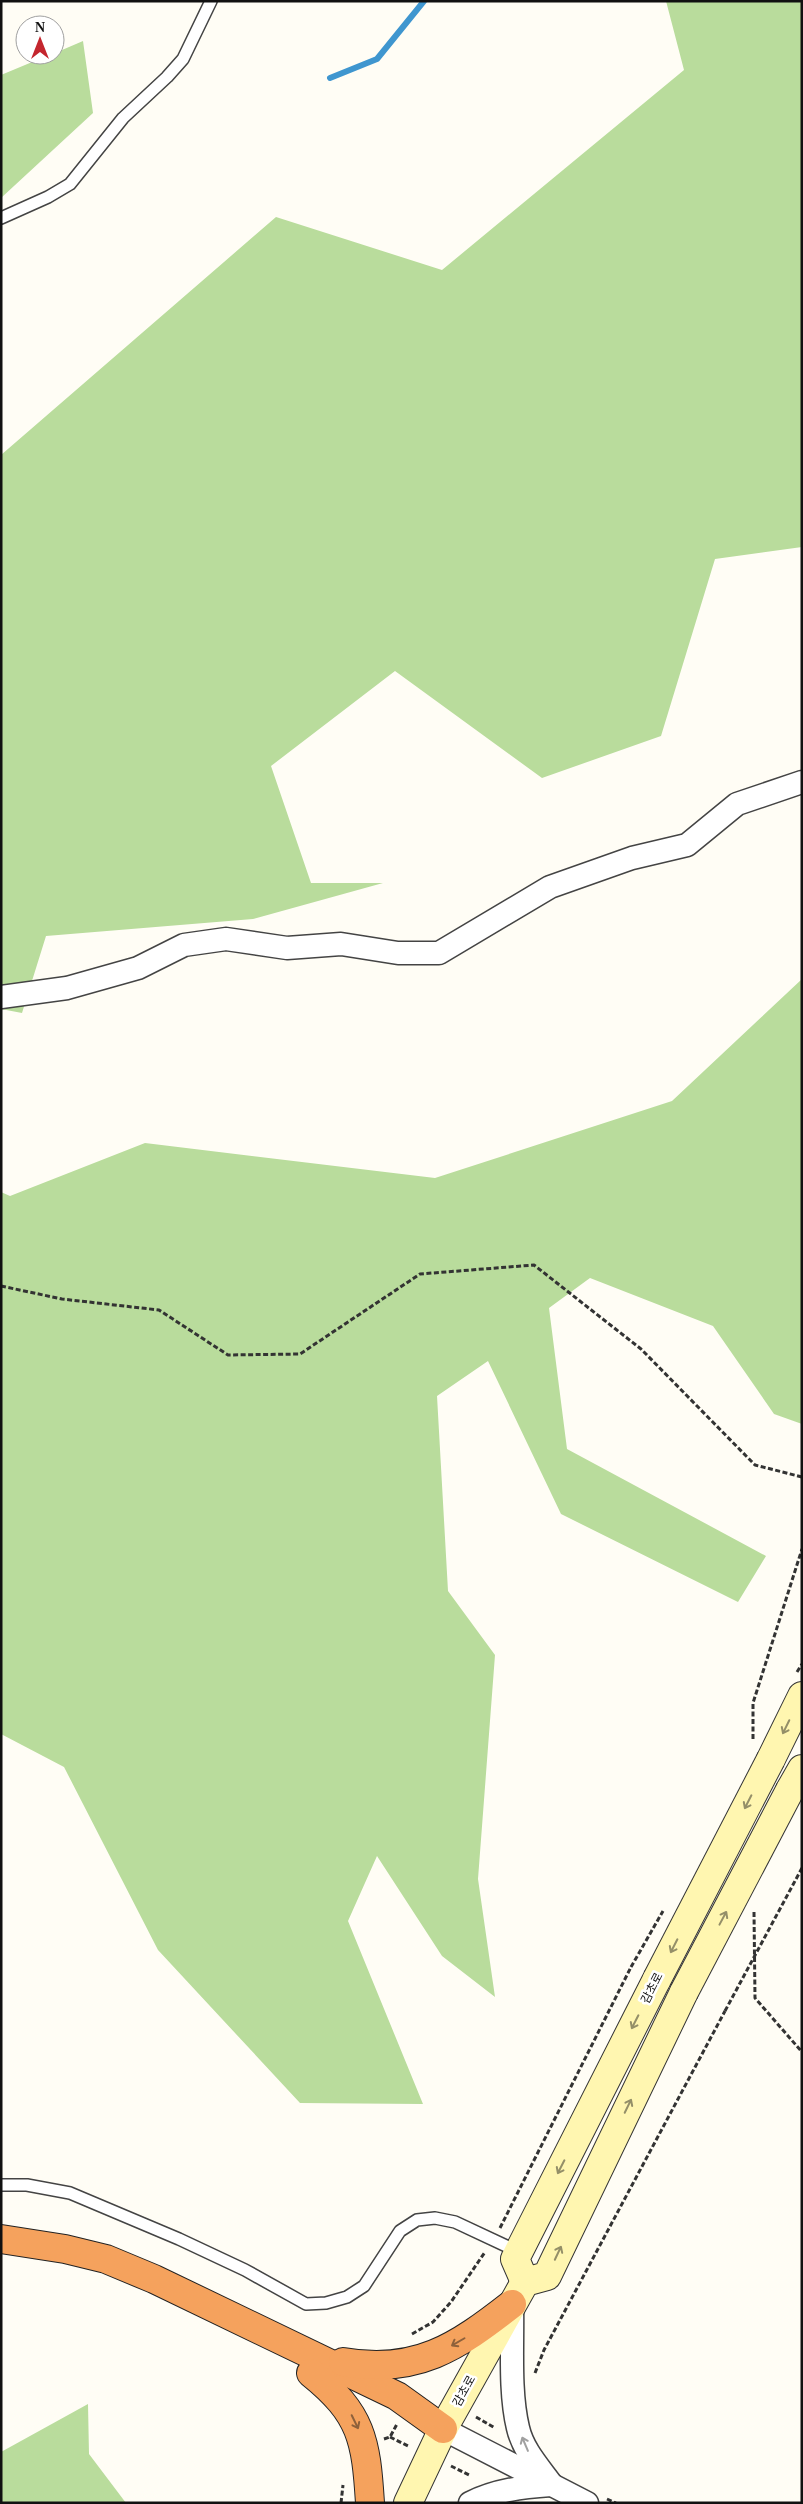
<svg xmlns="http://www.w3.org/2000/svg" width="803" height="2504" font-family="'Times New Roman','Noto Sans KR',serif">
<rect width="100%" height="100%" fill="#fffdf5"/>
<g fill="#b9dc9c">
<polygon points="666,1 802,1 802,547 715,559 661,736 542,778 395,671 271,766 311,883 383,883 253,919 46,936 22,1013 1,1009 1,455 276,217 442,270 684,70"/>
<polygon points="83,41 93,113 1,198 1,75 49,55 55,55 55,53"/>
<polygon points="802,979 802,1424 774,1414 713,1326 590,1278 549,1308 567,1449 766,1556 738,1602 561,1514 488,1361 437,1396 448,1591 495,1655 478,1879 495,1997 442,1956 377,1856 348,1921 423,2104 300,2103 158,1950 64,1767 1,1734 1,1192 10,1196 145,1143 435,1178 672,1101"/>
<polygon points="88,2404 89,2454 126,2503 1,2503 1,2452"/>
</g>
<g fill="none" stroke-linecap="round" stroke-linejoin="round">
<polyline stroke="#3f96cf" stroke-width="6" points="330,78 377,59 424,1"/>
<defs>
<g id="lane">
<polyline points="1,218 48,197 70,184 123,118 167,77 183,59 211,1"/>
<polyline points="1,2185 27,2185 70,2193 179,2239 245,2270 306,2304 326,2303 347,2297 364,2286 400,2231 417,2220 435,2218 455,2222 519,2252"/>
</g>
<g id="street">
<polyline points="1,997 67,988 138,968 184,945 226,939 287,948 341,944 398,953 439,953 550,887 632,858 687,845 737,804 802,782"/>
<path d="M512,2304c1,39 -3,87 6,124 5,22 21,39 34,57"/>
<polyline points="443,2429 587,2503"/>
<path d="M470,2503c26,-13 52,-16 81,-18"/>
</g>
<g id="secondary">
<polyline points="771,1759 802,1696"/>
<polyline points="790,1790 802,1769"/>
<polyline points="525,2282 515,2259 657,1979"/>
<polyline points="408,2503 443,2429 525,2282 547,2276 684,1992"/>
</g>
<g id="highway">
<polyline points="1,2239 65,2249 106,2259 154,2279 397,2396 443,2429"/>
<path d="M343,2362c73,13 114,-15 169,-58"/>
<path d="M311,2373c51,41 55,67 59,130"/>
</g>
</defs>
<use href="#lane" stroke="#444" stroke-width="14"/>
<use href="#street" stroke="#444" stroke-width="25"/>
<use href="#secondary" stroke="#333" stroke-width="30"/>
<use href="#highway" stroke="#222" stroke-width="30"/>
<g stroke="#333" stroke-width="3" stroke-dasharray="5 2.5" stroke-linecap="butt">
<polyline points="1,1286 62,1299 159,1310 228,1355 300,1354 420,1274 534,1265 641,1349 755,1465 802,1477"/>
<polyline points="797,1672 802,1664"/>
<polyline points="753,1739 753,1703 802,1549"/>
<polyline points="754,1912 755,1998 802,2052"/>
<polyline points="500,2228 631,1967"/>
<polyline points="412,2334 433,2322 451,2302 485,2252"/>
<polyline points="535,2373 544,2350 725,2011"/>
<polyline points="476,2417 495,2428"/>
<polyline points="390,2437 410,2447"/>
<polyline points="384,2439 390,2437 397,2424"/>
<polyline points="451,2466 471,2476"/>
<polyline points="607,2499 616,2503"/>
<polyline points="341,2503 343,2485"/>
</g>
<use href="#lane" stroke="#fff" stroke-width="11"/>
<use href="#street" stroke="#fff" stroke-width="22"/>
<use href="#secondary" stroke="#fff6b0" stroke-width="28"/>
<use href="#highway" stroke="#f5a25d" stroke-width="28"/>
<defs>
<g id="secondary-bridge">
<polyline points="657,1979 771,1759"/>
<polyline points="684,1992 790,1790"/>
</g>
</defs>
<use href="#secondary-bridge" stroke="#333" stroke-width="30" stroke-linecap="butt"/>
<g stroke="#333" stroke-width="3" stroke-dasharray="5 2.5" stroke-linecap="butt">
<polyline points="631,1967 663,1911"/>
<polyline points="725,2011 802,1868"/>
</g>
<use href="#secondary-bridge" stroke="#fff6b0" stroke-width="28"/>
</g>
<defs><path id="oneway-shaft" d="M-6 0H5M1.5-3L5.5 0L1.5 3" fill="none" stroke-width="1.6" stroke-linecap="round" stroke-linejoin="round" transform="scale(1.25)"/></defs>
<g stroke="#948f68">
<use href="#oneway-shaft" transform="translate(786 1727) rotate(116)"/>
<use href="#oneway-shaft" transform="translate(748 1802) rotate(117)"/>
<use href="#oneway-shaft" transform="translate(723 1918) rotate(-62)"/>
<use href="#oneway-shaft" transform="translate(674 1946) rotate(117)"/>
<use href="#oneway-shaft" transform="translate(635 2022) rotate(117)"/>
<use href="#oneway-shaft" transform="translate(628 2106) rotate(-64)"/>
<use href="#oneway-shaft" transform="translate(561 2167) rotate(117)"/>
<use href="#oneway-shaft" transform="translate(558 2253) rotate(-65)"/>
</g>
<g stroke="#8e613b">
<use href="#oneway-shaft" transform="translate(458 2342) rotate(150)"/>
<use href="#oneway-shaft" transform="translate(355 2422) rotate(64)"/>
</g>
<use stroke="#a0a0a0" href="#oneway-shaft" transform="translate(525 2444) rotate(-113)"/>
<g text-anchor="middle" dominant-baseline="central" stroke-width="5" stroke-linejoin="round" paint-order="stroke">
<g font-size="12" fill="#111" stroke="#fff">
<text transform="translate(652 1988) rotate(-63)">감초로</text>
<text transform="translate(464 2391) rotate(-61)">감초로</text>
</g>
</g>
<rect width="803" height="2504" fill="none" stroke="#111111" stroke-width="5"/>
<g transform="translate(40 40)"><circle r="24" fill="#ffffff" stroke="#a0a0a0"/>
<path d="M0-4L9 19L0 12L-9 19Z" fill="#c4262e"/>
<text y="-8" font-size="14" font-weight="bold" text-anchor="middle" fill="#111111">N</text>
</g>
</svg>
